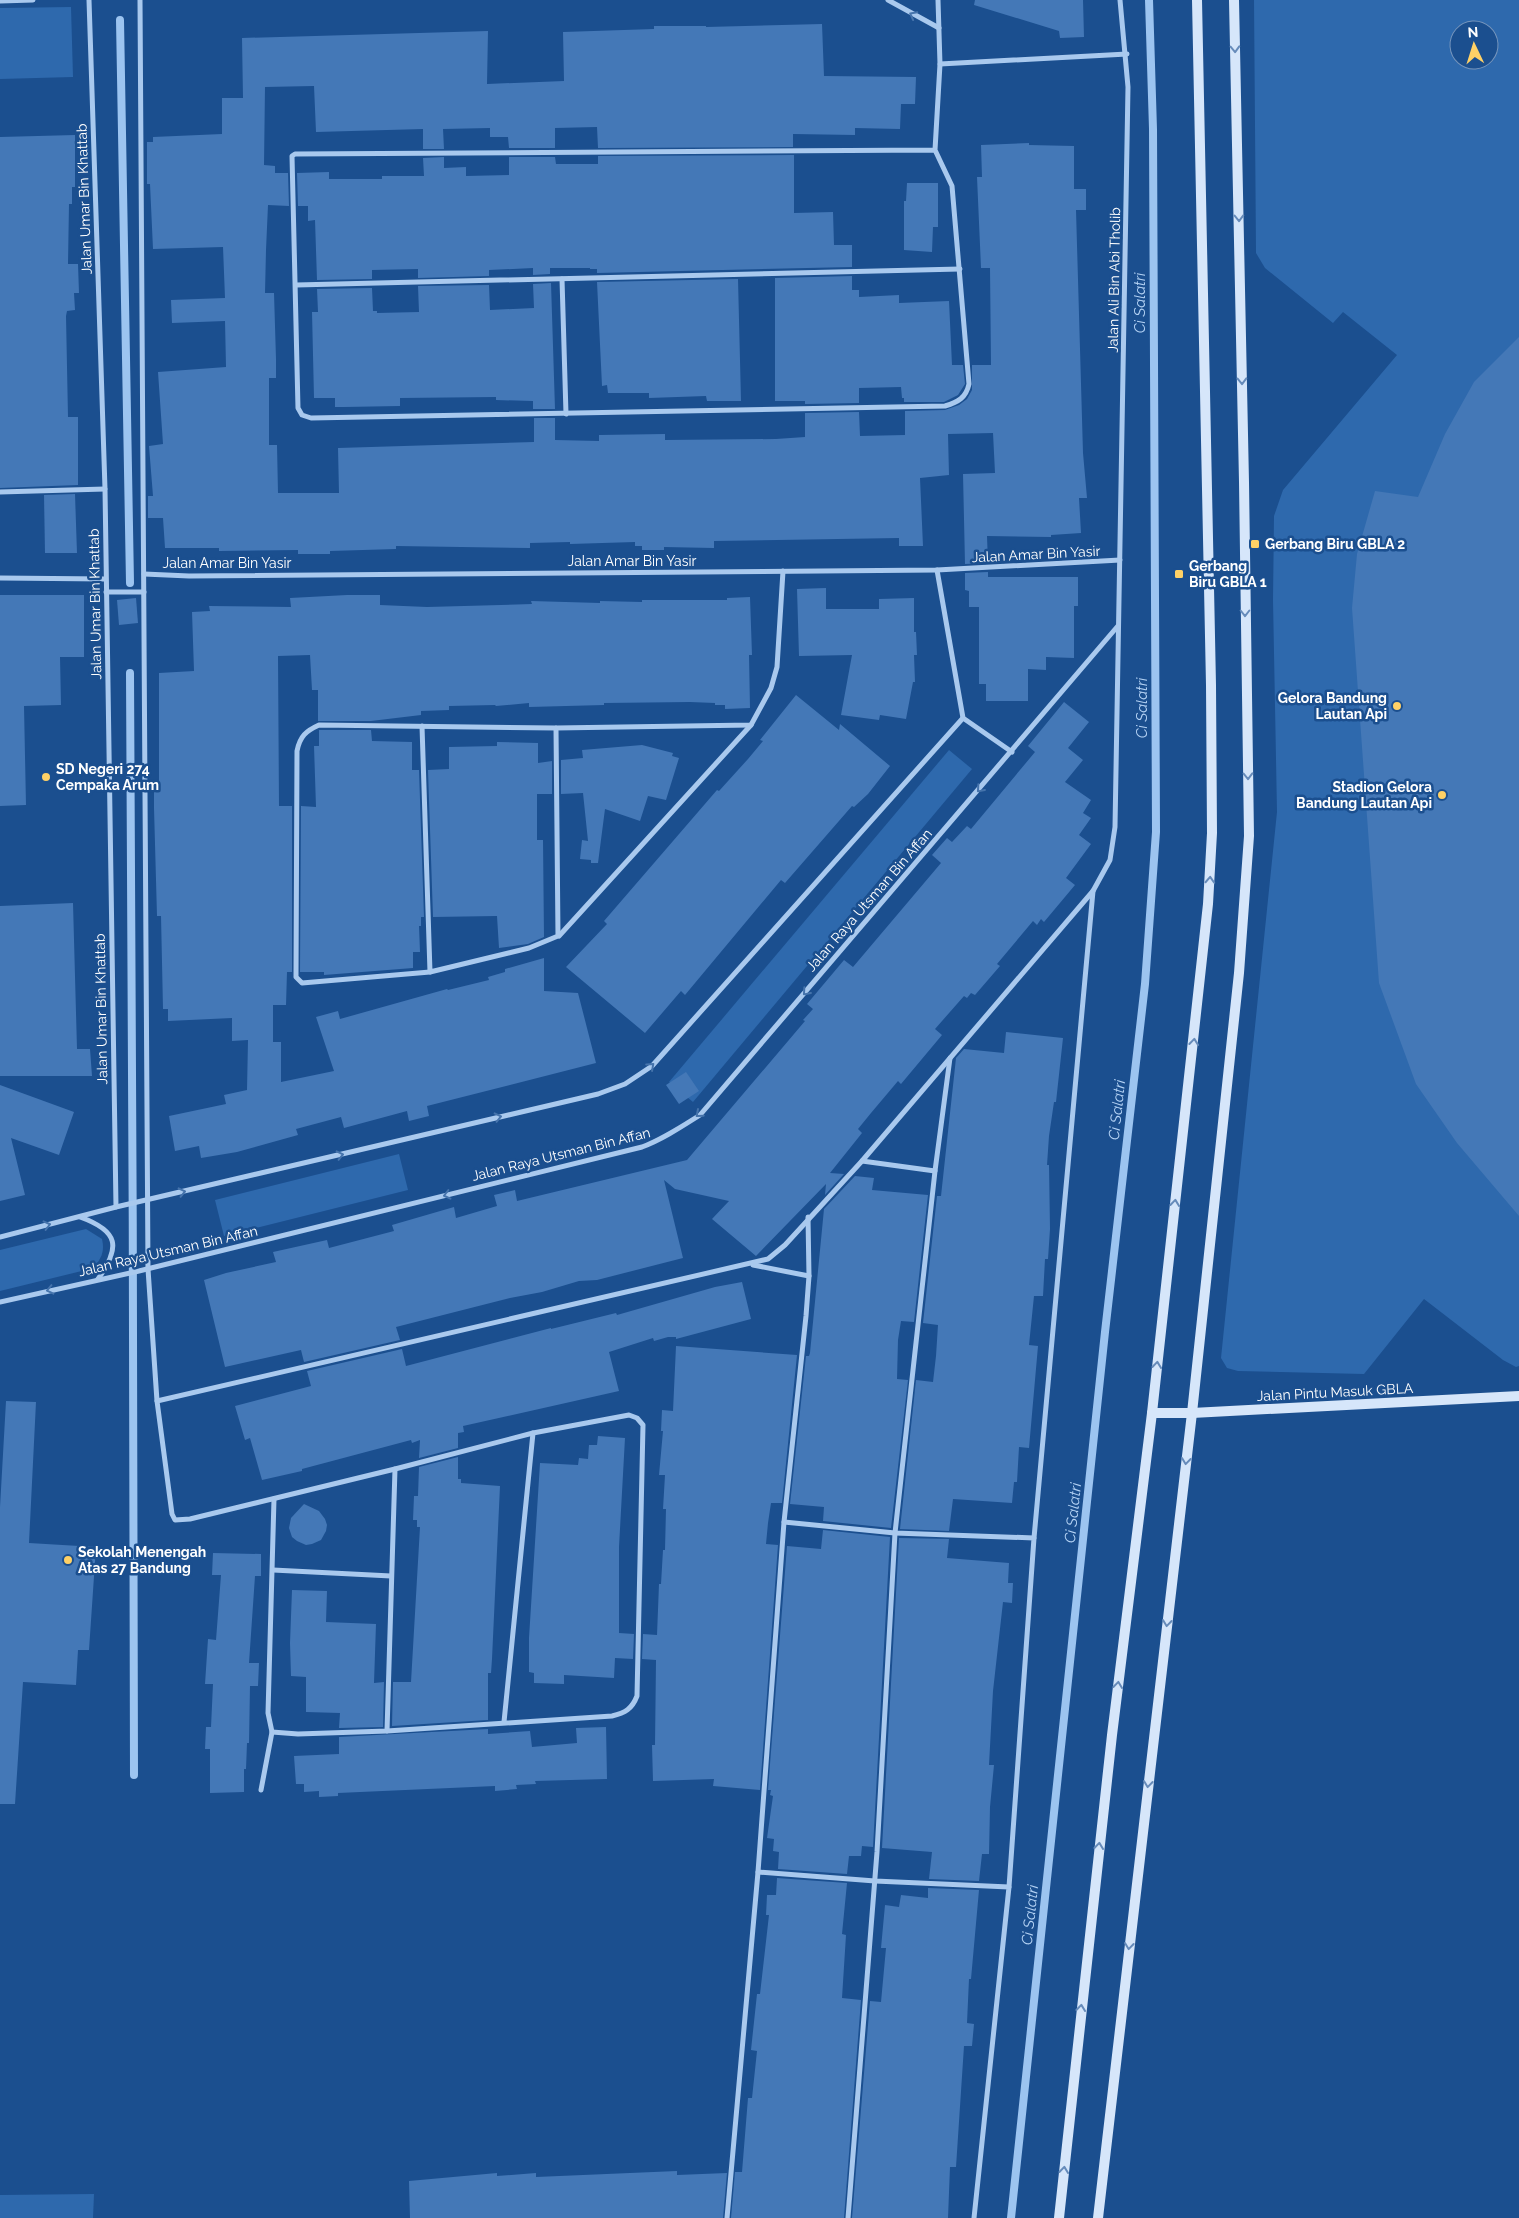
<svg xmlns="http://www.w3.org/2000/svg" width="1519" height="2218" font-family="Raleway,sans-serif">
<rect width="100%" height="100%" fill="#1b4f8f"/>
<g fill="#2e69ad" fill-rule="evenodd">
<path d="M1254,0h265v1366l-3,1 -13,-7 -79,-61 -60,75 -126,-3 -11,-3 -6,-10 56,-546 -4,-212 1,-84 9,-26 114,-135 -54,-43 -10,11 -68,-55 -9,-15zM1459,30h30v30h-30z"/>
<polygon points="71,7 73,77 0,79 0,8"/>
<polygon points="949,750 972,769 693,1102 669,1082"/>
<polygon points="399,1154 408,1190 224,1236 215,1200"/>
<path d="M86,1229l16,10c3,13 -1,19 -8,29l-94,23v-41z"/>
<polygon points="94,2194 93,2218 0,2218 0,2195"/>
</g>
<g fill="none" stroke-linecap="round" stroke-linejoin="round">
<g stroke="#9cc4f0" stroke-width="8">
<polyline points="120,20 130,583"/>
<path d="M130,673c3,367 3,735 4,1102"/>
<polyline points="1011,2218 1105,1332 1145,984 1156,832 1153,129 1149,0"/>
</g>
</g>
<g fill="#4478b7">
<polygon points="975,0 1083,0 1084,37 1060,38 1059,31 974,5"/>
<polygon points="822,24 824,76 916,77 915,104 901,104 900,129 855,128 855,135 793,134 793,147 598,148 597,127 555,128 555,148 509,148 508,137 490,137 490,128 443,129 444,149 423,149 423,129 316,132 314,86 265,87 264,165 275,166 275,173 288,173 289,206 268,205 266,250 265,293 274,293 276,359 276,378 269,378 269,445 277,445 278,493 339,493 338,448 534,442 534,418 555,418 555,440 599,441 599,435 665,434 665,440 776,439 805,437 805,413 859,412 860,436 905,435 905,411 945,410 959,405 967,399 972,390 972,365 991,365 990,268 981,268 977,177 982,177 981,145 1029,143 1029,145 1074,146 1074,189 1086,189 1086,210 1076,210 1083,453 1087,498 1079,498 1081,533 1051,535 1051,537 987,536 988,563 965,564 963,474 995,473 993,433 948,434 949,475 920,478 923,546 899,546 899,538 714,541 714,548 664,547 664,550 642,550 642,546 635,546 635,542 570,544 570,542 530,543 530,548 396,546 396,549 330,551 330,554 298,554 298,550 219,551 219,548 165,548 163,518 148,518 148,496 153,496 149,446 163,444 158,372 226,367 225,321 172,323 171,300 225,298 223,247 153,249 150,184 147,184 147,142 153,142 153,137 222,134 222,98 243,98 242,38 488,31 487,84 564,81 563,32 654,29 654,26 706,26 706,27"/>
<polygon points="75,135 75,187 72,187 72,204 69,204 68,264 78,264 79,293 74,293 75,310 67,311 66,316 68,417 78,417 78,485 0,488 0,137"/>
<polygon points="794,155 794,213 833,212 834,245 852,245 852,267 597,273 597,269 590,269 590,268 550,268 550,274 533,275 533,268 489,270 489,276 418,278 418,269 372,270 372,279 317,280 315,220 308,221 308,206 298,206 297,173 329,172 329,179 382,179 382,176 424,176 423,158 444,157 444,168 466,167 466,176 509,175 509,157 555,157 556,164 598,164 598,156"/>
<polygon points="907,183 938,183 938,227 933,227 932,252 904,250 904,201 906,201"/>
<polygon points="852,276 852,290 859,290 859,297 899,295 899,303 949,301 952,365 963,365 965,384 958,395 944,402 904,402 904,398 902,398 901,387 859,388 859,403 805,404 805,401 775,401 775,278"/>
<polygon points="738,279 741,401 707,401 706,396 649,398 649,393 608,393 607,385 602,386 597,282"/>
<polygon points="551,283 555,409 533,409 533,401 496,400 496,397 400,398 400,406 344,407 335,407 335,398 314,398 312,312 318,312 317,289 372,288 373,311 377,311 377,313 419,312 418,286 489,285 490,310 534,308 533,284"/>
<polygon points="1519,337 1519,1216 1457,1143 1416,1084 1379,983 1352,608 1357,554 1375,491 1418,497 1445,434 1474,382"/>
<polygon points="75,494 77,553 45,553 44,495"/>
<polygon points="988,572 988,577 1078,577 1078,606 1074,606 1074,658 1046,657 1046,670 1028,669 1028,701 986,701 986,684 979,684 979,607 969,607 969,591 965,590 965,573"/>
<polygon points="826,588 826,609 879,609 879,599 914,598 914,632 916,632 917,655 914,655 915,682 913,682 906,719 880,715 879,720 841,715 852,655 799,656 797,589"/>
<polygon points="0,595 84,595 84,657 60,657 61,705 24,706 26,805 0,806"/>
<polygon points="347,595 380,595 380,605 427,607 532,604 531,601 600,603 600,601 642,602 642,600 727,600 727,598 750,597 752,655 749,655 750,708 725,709 725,705 715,705 715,703 690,702 604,703 604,705 529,707 529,703 496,706 495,705 449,706 449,710 421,711 421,715 371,721 318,721 318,690 312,690 310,655 278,656 279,806 292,806 292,972 287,972 286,1005 273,1005 273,1042 281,1042 281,1082 334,1071 316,1017 338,1011 340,1019 447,989 448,990 489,980 488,977 505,972 505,969 544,958 544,991 578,993 596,1063 427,1106 429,1116 409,1121 407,1111 344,1128 341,1117 296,1129 298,1135 237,1152 201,1158 199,1146 175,1151 169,1116 226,1104 224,1095 247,1090 248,1040 232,1041 232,1018 168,1021 168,1009 163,1009 161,916 157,916 154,808 154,783 159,783 159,673 194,671 192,612 210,611 209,606 291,607 290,598"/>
<polygon points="136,598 138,623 119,625 117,600"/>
<polygon points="796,695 839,730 840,724 890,766 868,794 854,807 852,806 785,883 781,880 685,995 681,991 645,1033 566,967 607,924 604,921 717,790 719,791 748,759 763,741 760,740"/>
<polygon points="1064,702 1089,722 1068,748 1083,760 1065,782 1091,800 1083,813 1091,818 1079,835 1091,844 1066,878 1075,885 1044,922 1041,919 1037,925 1033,921 997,964 1000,966 975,995 971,993 967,998 964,996 935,1029 942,1035 901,1084 898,1081 871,1113 858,1129 862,1133 830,1173 844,1174 825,1195 826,1184 756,1256 712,1219 729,1201 675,1189 664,1180 683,1258 597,1280 579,1281 542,1292 510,1298 396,1327 400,1340 304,1362 301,1350 225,1367 204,1280 226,1273 276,1262 273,1252 327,1240 329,1248 394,1231 392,1225 454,1207 456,1218 497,1206 494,1195 515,1190 517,1201 687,1160 805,1021 803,1020 813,1009 807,1004 844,960 853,967 941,863 932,855 947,838 952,842 967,826 971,829 1035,752 1028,746"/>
<polygon points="319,730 371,730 372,741 412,742 412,770 419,770 424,917 421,917 421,926 419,926 420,952 413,952 413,968 324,975 324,972 300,972 301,806 316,807 314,746 319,746"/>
<polygon points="497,742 538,743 538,763 552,761 552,794 537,794 537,840 543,840 544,937 528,944 499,948 497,916 433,917 428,770 449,769 449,747 497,746"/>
<polygon points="642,745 673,753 672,756 679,758 666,800 648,796 640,821 605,809 598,863 591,863 591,860 580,859 582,840 588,841 583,793 561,794 561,760 583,758 582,750"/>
<polygon points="73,903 77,1049 90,1049 92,1076 0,1076 0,906"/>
<polygon points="1006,1032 1063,1038 1056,1102 1054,1102 1049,1136 1047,1165 1049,1165 1050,1229 1048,1259 1045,1259 1043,1296 1034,1296 1029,1345 1038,1346 1029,1448 1019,1447 1017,1482 1014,1482 1012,1503 953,1499 949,1531 900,1529 916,1380 933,1382 936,1356 938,1325 923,1323 937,1196 941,1196 956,1058 964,1049 1004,1053"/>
<polygon points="686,1072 699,1091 679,1104 666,1085"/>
<polygon points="0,1085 74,1112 59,1155 11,1138 25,1195 0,1201"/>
<polygon points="855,1176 874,1178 872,1190 928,1195 914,1322 901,1321 898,1340 897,1379 908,1380 891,1528 823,1521 824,1507 790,1504 806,1356 809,1356 810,1353 824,1209"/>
<polygon points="742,1282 751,1319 676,1339 676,1337 668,1337 654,1341 653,1338 609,1352 619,1391 463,1426 464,1432 458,1433 458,1448 419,1458 420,1440 412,1443 411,1440 302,1469 302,1471 262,1480 250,1438 245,1440 235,1406 311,1386 307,1371 402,1349 406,1366 551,1328 551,1329 616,1313 617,1315 715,1287"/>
<polygon points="676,1346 797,1355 782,1503 771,1503 768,1523 766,1544 778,1545 760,1790 713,1786 714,1779 653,1781 652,1745 655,1745 656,1660 642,1659 643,1634 657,1635 659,1584 661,1584 663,1550 665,1550 666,1509 663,1509 665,1475 659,1475 663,1431 661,1431 662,1410 673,1411"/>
<polygon points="6,1401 36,1402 29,1543 96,1547 89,1650 78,1650 76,1685 23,1682 15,1804 0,1804 0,1507"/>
<polygon points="598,1436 625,1438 619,1547 619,1633 634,1634 633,1659 615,1658 614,1678 564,1675 564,1684 534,1683 534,1673 529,1672 529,1638 540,1463 578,1465 579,1458 588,1459 589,1445 597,1445"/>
<polygon points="458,1457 458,1479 461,1479 461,1483 500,1486 492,1659 491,1673 488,1673 488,1720 392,1726 393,1682 411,1682 420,1527 417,1527 417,1520 413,1520 414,1496 418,1496 419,1467"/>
<polygon points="304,1504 319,1511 325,1519 327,1525 326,1531 321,1540 312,1544 306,1545 297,1541 292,1537 289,1528 291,1518"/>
<polygon points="823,1530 890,1537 873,1847 862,1846 861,1856 849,1856 847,1874 778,1869 779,1852 773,1851 774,1839 767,1838 773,1796 770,1795 771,1790 768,1790 787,1546 821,1549"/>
<polygon points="899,1538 949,1539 947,1558 1009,1563 1008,1583 1013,1583 1012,1603 1003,1602 993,1691 989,1765 994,1765 990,1807 989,1854 982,1854 979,1881 929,1879 932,1852 882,1848"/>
<polygon points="213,1553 261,1554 261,1576 255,1576 249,1663 259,1663 258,1686 250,1686 249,1743 247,1743 246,1769 244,1769 244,1792 210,1793 210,1749 205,1749 206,1727 211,1727 213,1684 205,1684 208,1639 216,1640 221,1575 212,1575"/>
<polygon points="292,1590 327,1591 326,1622 376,1624 374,1683 384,1682 383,1727 339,1728 340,1713 306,1712 306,1677 291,1676 290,1643"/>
<polygon points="606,1727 607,1779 535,1781 536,1784 516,1785 517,1789 495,1791 495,1786 338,1793 338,1796 319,1797 319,1791 304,1792 304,1784 296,1784 294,1756 339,1754 339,1737 488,1729 488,1734 530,1731 532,1747 577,1743 576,1728"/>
<polygon points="777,1878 847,1883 842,1934 846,1935 842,1998 861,2000 844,2218 731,2218 735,2172 742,2172 748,2098 752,2098 757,2051 751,2050 757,1994 760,1994 769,1915 766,1915 767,1895 776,1895"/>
<polygon points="928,1888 979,1890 971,1979 969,1979 967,2023 974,2024 972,2046 964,2046 956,2167 950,2167 948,2218 852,2218 870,2001 881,2002 886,1948 881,1948 885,1905 899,1907 901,1895 928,1898"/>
<polygon points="677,2171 677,2175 727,2173 723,2218 410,2218 409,2181 497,2173 497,2176 536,2173 536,2177"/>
</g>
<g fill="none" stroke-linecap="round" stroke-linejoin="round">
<g stroke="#a9c9ee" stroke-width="5">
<polyline points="89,0 105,489 116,1207"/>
<path d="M140,0l8,1269 9,132 15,113 3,6 15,-1 205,-50 138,-36 96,-18 8,3 6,7 -6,271c-5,13 -12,17 -25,20l-225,15 -89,3 -26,-2"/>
<polyline points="888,0 939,28"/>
<polyline points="0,1 33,0"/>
<polyline points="940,64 1127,54"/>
<path d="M935,150l-640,4 -3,2 6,252 4,7 9,3 634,-12c13,-4 21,-8 24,-22l-17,-198 -17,-36 5,-86 -2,-64"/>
<polyline points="562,279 566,414"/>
<polyline points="296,285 960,269"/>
<polyline points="0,492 105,489"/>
<polyline points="937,570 963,718 1012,752"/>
<polyline points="144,574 189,576 937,570 1120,560"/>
<polyline points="0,578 105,579"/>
<polyline points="106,592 144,592"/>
<polyline points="422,726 430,972 529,948 558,936 556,728 751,725 771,688 777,667 783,571"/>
<polyline points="559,936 751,725"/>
<path d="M430,972l-128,11 -6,-6 1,-226c3,-15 9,-20 22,-26l237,3"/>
<polyline points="862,1161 935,1171"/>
<path d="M80,1217c39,14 41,30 18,62"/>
<polyline points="0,1237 116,1207 598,1094 625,1084 652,1066 963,718"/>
<polyline points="753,1265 809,1276"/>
<path d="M0,1302l139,-31 503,-124c21,-8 39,-20 58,-32l417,-488"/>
<polyline points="157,1401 768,1259 785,1245 862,1161 1093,891"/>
<polyline points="784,1522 895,1533 1034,1538 1009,1887"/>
<polyline points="1034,1538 1093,891 1110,860 1115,827 1128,87 1120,0"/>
<polyline points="273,1570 391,1576"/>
<polyline points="504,1722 533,1433"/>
<polyline points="387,1731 395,1469"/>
<polyline points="261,1790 272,1732 268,1713 274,1499"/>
<polyline points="758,1872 875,1881 1009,1887 974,2218"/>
<polyline points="727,2218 758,1872 784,1522 806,1316 809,1276 808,1217"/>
<polyline points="848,2218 877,1852 895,1533 935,1171 950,1058"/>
</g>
<g stroke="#d6e6fa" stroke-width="10">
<polyline points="1152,1413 1192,1413 1519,1396"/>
<polyline points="1059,2218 1112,1735 1152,1413 1208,904 1212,833 1211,685 1197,0"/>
<polyline points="1098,2218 1192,1413 1239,973 1249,836 1244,482 1234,0"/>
</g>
</g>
<defs><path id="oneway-chevron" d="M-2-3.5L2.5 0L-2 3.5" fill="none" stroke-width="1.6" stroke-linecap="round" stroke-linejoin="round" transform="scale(1.25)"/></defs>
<g stroke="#4674ac">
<use href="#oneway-chevron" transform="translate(913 15) rotate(-152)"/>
<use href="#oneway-chevron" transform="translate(980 789) rotate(131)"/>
<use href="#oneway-chevron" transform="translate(806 992) rotate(131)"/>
<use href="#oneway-chevron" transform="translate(651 1066) rotate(-42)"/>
<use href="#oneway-chevron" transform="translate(699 1114) rotate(139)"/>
<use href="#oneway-chevron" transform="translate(498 1117) rotate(-13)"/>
<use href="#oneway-chevron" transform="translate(340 1155) rotate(-13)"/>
<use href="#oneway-chevron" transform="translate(182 1192) rotate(-13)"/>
<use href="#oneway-chevron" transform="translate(447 1195) rotate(166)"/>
<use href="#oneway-chevron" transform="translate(47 1225) rotate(-14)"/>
<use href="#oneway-chevron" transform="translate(50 1290) rotate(167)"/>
</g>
<g stroke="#668bba">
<use href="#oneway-chevron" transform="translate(1235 49) rotate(88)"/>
<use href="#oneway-chevron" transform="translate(1239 218) rotate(89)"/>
<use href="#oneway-chevron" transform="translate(1242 381) rotate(89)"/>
<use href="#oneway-chevron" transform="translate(1245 613) rotate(90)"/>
<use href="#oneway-chevron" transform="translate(1248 776) rotate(89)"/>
<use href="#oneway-chevron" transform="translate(1210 880) rotate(-87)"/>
<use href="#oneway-chevron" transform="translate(1194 1042) rotate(-84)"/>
<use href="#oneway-chevron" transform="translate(1175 1203) rotate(-84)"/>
<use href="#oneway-chevron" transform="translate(1157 1365) rotate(-84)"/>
<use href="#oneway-chevron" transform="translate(1186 1461) rotate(97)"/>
<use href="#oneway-chevron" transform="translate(1167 1623) rotate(97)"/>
<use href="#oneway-chevron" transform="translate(1118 1685) rotate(-83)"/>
<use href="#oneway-chevron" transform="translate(1148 1784) rotate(97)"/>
<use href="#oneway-chevron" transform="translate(1099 1846) rotate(-84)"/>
<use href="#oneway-chevron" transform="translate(1129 1946) rotate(97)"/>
<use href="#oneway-chevron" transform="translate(1081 2008) rotate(-84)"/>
<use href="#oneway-chevron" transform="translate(1064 2170) rotate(-84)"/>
</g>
<g fill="#ffd166" stroke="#1b4f8f" stroke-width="2">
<rect x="1250" y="539" width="10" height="10" rx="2.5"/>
<rect x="1174" y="569" width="10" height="10" rx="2.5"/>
<circle cx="1397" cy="706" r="5"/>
<circle cx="46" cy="777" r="5"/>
<circle cx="1442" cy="795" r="5"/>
<circle cx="68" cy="1560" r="5"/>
</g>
<g text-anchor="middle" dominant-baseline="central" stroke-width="5" stroke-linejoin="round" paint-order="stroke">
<g font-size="14" fill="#fff" stroke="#1b4f8f">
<text transform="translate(84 199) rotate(-92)">Jalan Umar Bin Khattab</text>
<text transform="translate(1114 280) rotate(-89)">Jalan Ali Bin Abi Tholib</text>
<text transform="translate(1036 554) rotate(-3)">Jalan Amar Bin Yasir</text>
<text x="632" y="561">Jalan Amar Bin Yasir</text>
<text x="227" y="563">Jalan Amar Bin Yasir</text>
<text transform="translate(95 604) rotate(-91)">Jalan Umar Bin Khattab</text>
<text transform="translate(869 900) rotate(-49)">Jalan Raya Utsman Bin Affan</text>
<text transform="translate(101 1009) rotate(-91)">Jalan Umar Bin Khattab</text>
<text transform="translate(561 1154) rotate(-14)">Jalan Raya Utsman Bin Affan</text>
<text transform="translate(168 1251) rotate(-13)">Jalan Raya Utsman Bin Affan</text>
<text transform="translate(1335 1392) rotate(-3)">Jalan Pintu Masuk GBLA</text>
</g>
<g font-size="14" font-weight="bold" fill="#fff" stroke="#1b4f8f" text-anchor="start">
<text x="1265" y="544">Gerbang Biru GBLA 2</text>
<text x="1189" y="566">Gerbang<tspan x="1189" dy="16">Biru GBLA 1</tspan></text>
<text x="1387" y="698" text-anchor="end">Gelora Bandung<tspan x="1387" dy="16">Lautan Api</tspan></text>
<text x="56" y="769">SD Negeri 274<tspan x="56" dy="16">Cempaka Arum</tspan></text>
<text x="1432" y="787" text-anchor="end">Stadion Gelora<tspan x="1432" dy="16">Bandung Lautan Api</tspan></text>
<text x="78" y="1552">Sekolah Menengah<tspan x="78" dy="16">Atas 27 Bandung</tspan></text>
</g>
<g font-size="15" font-style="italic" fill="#b5d3f5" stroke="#1b4f8f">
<text transform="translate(1140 303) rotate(-90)">Ci Salatri</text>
<text transform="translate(1142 708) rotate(-90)">Ci Salatri</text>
<text transform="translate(1117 1110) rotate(-84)">Ci Salatri</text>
<text transform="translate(1073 1513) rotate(-84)">Ci Salatri</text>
<text transform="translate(1030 1915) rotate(-84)">Ci Salatri</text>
</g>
</g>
<g transform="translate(1474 45) rotate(356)"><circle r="24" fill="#1b4f8f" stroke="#7695bc"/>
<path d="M0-4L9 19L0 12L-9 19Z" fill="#ffd166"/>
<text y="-8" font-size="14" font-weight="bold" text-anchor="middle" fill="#ffffff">N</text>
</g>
</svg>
